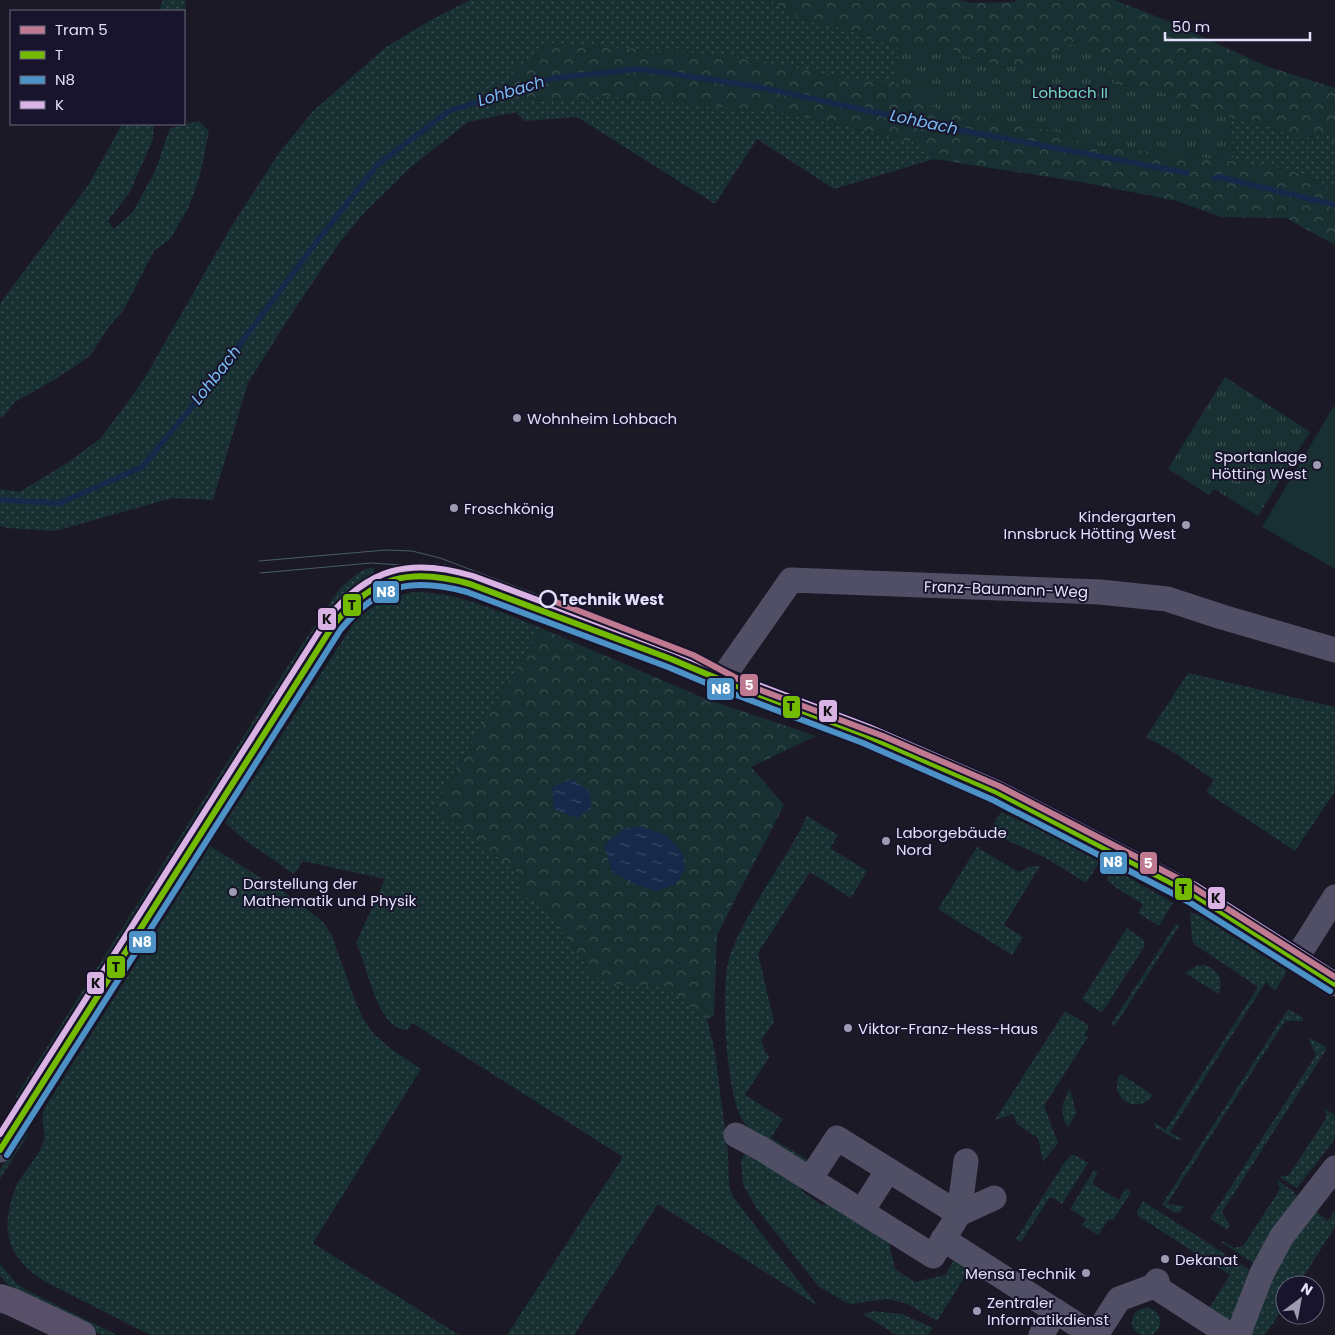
<svg xmlns="http://www.w3.org/2000/svg" width="1335" height="1335" font-family="Poppins,sans-serif">
<defs>
<pattern id="grass-dots" width="8" height="8" patternUnits="userSpaceOnUse" patternTransform="scale(1.25)"><rect width="8" height="8" fill="#183031"/><path d="M2 2h.1M6 6h.1" fill="none" stroke="#394e50" stroke-width="1.8" stroke-linecap="round"/></pattern>
<pattern id="forest-crowns" width="20" height="18" patternUnits="userSpaceOnUse" patternTransform="scale(1.25)"><rect width="20" height="18" fill="#183031"/><path d="M2 6a3 3 0 1 1 6 0M12 15a3 3 0 1 1 6 0" fill="none" stroke="#394e50"/></pattern>
<pattern id="park-tufts" width="24" height="20" patternUnits="userSpaceOnUse" patternTransform="scale(1.25)"><rect width="24" height="20" fill="#183031"/><path d="M3 7l-1-3M5 7V3M7 7l1-3M15 17l-1-3M17 17v-4M19 17l1-3" fill="none" stroke="#394e50"/></pattern>
<pattern id="water-ripples" width="26" height="14" patternUnits="userSpaceOnUse" patternTransform="scale(1.25)"><rect width="26" height="14" fill="#16294a"/><path d="M2 4q2-2 4 0t4 0M15 11q2-2 4 0t4 0" fill="none" stroke="#384865"/></pattern>
</defs>
<rect width="100%" height="100%" fill="#1c1926"/>
<g fill="url(#grass-dots)">
<polygon points="163,0 185,0 186,10 184,25 184,11 159,11"/>
<polygon points="470,0 769,0 803,20 835,26 899,48 895,84 864,81 721,55 584,46 531,101 604,96 788,113 913,142 934,159 834,189 757,139 715,204 577,117 524,121 516,112 468,122 411,167 364,213 340,242 290,316 248,383 213,500 172,498 55,531 7,528 0,526 0,489 20,492 70,461 101,438 143,381 231,227 279,153 313,111 386,47 431,20"/>
<polygon points="1231,117 1266,126 1301,139 1326,132 1335,141 1335,191 1309,176 1267,165 1233,161"/>
<polygon points="199,121 209,131 200,175 189,207 170,239 154,251 123,311 108,328 90,356 54,380 15,402 4,416 0,418 0,304 4,298 89,184 122,124 154,124 153,139 130,192 108,221 114,229 133,212 156,169 170,128"/>
<path d="M373,567l1,2 -1,4 -24,16 -15,15 -315,497 -2,-1 -1,-4 281,-444 41,-61c9,-10 21,-21 35,-24z"/>
<path d="M414,592c45,0 86,20 127,36l-96,160 -9,19 80,64 7,25 18,6 53,74 50,9 22,2 41,33 8,32 13,101 1,33 4,11 85,109 -160,-102 -84,131h-67l116,-178 -211,-134 -5,7c-31,-1 -39,-64 -51,-87l29,-64 -82,-18 -9,13 -48,-33 -21,-18 128,-199c19,-20 34,-26 61,-32z"/>
<polygon points="1188,673 1335,707 1335,791 1295,851 1206,792 1214,780 1170,750 1146,737"/>
<polygon points="1001,812 1040,830 1100,862 1086,883 1044,857 989,832"/>
<path d="M807,816l31,19 -8,13 37,23 -16,27 -41,-26 -52,81 16,69 -13,18 4,12 5,4 -25,39 38,24 -12,19 37,22 -5,8c-17,-12 -49,-31 -60,-47 -17,-27 -22,-126 -15,-158 2,-11 9,-25 14,-35 20,-39 47,-73 65,-112z"/>
<path d="M210,846l85,53 29,24 8,13 24,67 7,15 11,16 17,15 30,20 -108,174 146,92h-309l-106,-54c-41,-26 -44,-57 -26,-99 8,-12 20,-25 25,-39 4,-9 -3,-22 1,-34z"/>
<polygon points="977,847 1018,872 1032,866 1040,866 1004,925 1023,937 1012,955 938,909"/>
<polygon points="1112,868 1173,903 1159,926 1138,913 1143,904 1116,888 1107,880"/>
<polygon points="1190,913 1197,914 1286,970 1286,973 1275,991 1266,982 1170,1132 1181,1139 1179,1141 1155,1127 1154,1122 1166,1130 1258,987 1195,945 1192,940"/>
<polygon points="1176,924 1179,925 1178,928 1114,1027 1112,1023"/>
<polygon points="1127,928 1144,940 1144,947 1103,1011 1100,1012 1082,999"/>
<path d="M1205,965c14,6 18,14 14,29l-34,-21 11,-7z"/>
<polygon points="1288,1009 1302,1017 1303,1021 1285,1021 1167,1204 1184,1206 1180,1212 1175,1213 1163,1205 1163,1203"/>
<polygon points="1065,1011 1089,1025 1085,1035 1088,1037 1044,1106 1058,1143 1043,1162 1038,1138 1017,1124 1013,1114 995,1120"/>
<polygon points="1310,1038 1326,1047 1326,1050 1222,1212 1230,1226 1227,1229 1225,1228 1210,1219 1316,1055 1309,1040"/>
<path d="M1120,1074l4,2 29,19c-16,22 -46,2 -33,-21z"/>
<path d="M1070,1089l5,20 2,3 -9,15c-9,-14 -6,-25 2,-38z"/>
<polygon points="1324,1108 1335,1115 1335,1139 1297,1188 1279,1177 1289,1175 1327,1117"/>
<polygon points="25,1131 28,1132 27,1136 0,1179 0,1169"/>
<polygon points="745,1154 799,1181 802,1191 822,1205 833,1202 888,1238 895,1269 915,1282 945,1275 957,1255 972,1265 937,1321 908,1304 889,1299 849,1304 819,1287 757,1209 743,1185 741,1160"/>
<polygon points="1071,1155 1075,1155 1088,1163 1062,1204 1052,1197 1049,1198 1021,1242 1016,1239 1064,1163"/>
<polygon points="1094,1170 1098,1172 1092,1184 1119,1200 1126,1188 1131,1192 1113,1220 1109,1219 1098,1235 1082,1225 1086,1219 1070,1209"/>
<polygon points="1277,1180 1295,1192 1294,1194 1299,1197 1257,1265 1221,1242 1225,1242 1234,1248 1243,1246 1280,1189"/>
<polygon points="1143,1201 1253,1272 1227,1326 1206,1313 1230,1275 1138,1216 1137,1211"/>
<polygon points="1313,1209 1328,1221 1335,1210 1335,1227 1298,1285 1285,1285 1285,1305 1265,1335 1242,1335 1291,1238"/>
<polygon points="0,1264 16,1283 26,1290 117,1335 101,1335 44,1307 11,1288 0,1276"/>
<circle cx="1146" cy="1322" r="14"/>
<polygon points="873,1311 902,1314 933,1328 928,1335 896,1335 863,1314"/>
</g>
<g fill="url(#forest-crowns)">
<polygon points="769,0 959,0 972,3 1014,2 1017,0 1115,0 1168,21 1266,66 1335,88 1335,141 1326,132 1301,139 1266,126 1197,110 1173,96 1147,86 1116,85 1103,63 1069,45 1034,62 1003,67 965,56 949,48 899,48 835,26 803,20"/>
<polygon points="553,43 721,55 761,61 864,81 926,86 953,115 969,114 1068,134 1084,144 1267,165 1309,176 1335,191 1335,245 1286,218 1221,217 1177,201 1081,182 934,159 913,142 788,113 604,96 531,101 506,88 515,68"/>
<polygon points="541,628 706,699 816,736 751,767 784,805 717,935 714,1015 707,1020 666,987 644,985 614,986 594,976 541,902 523,896 516,871 442,815 436,806 445,788"/>
</g>
<g fill="url(#park-tufts)">
<polygon points="1069,45 1092,48 1103,63 1116,85 1147,86 1173,96 1197,110 1231,117 1233,161 1084,144 1068,134 969,114 953,115 928,105 926,86 895,84 899,48 949,48 965,56 1003,67 1034,62"/>
<polygon points="1225,377 1310,432 1258,516 1214,489 1209,495 1168,469"/>
</g>
<polygon fill="#183031" points="1335,404 1335,569 1262,527"/>
<g fill="url(#water-ripples)">
<polygon points="572,779 589,791 592,808 577,818 554,809 552,787"/>
<polygon points="640,826 666,835 683,854 685,869 675,885 655,891 637,885 612,872 604,845 624,829"/>
</g>
<g fill="none" stroke-linecap="round" stroke-linejoin="round">
<g stroke="#16294a" stroke-width="5.5">
<polyline points="1214,178 1220,177 1335,205"/>
<polyline points="0,500 60,503 142,467 209,386 308,253 377,165 449,111 554,78 639,69 754,86 934,125 1187,173"/>
</g>
<g stroke="#504f65" stroke-width="25">
<polyline points="721,680 791,580 1100,592 1167,599 1222,617 1335,650"/>
<polyline points="1296,959 1335,897"/>
<polyline points="736,1135 762,1149 933,1256 959,1214 837,1138 810,1179"/>
<path d="M0,1150l334,-526c34,-47 82,-59 136,-40l201,75 50,21 145,55 131,57 196,102 142,90"/>
<polyline points="862,1211 888,1170"/>
<polyline points="959,1214 966,1161"/>
<polyline points="959,1214 994,1198"/>
<polyline points="943,1239 1093,1335"/>
<polyline points="1154,1286 1230,1335"/>
<polyline points="1041,1335 1056,1311"/>
<polyline points="1096,1335 1119,1299 1154,1286 1157,1281"/>
<polyline points="1238,1335 1262,1273 1282,1236 1335,1168"/>
</g>
<polyline stroke="#585069" stroke-width="28" points="0,1298 12,1302 82,1335"/>
<g stroke="#4a5c6c" stroke-width="1">
<polyline points="259,561 386,550 412,551 440,558 548,599"/>
<polyline points="260,573 371,563 400,565 426,572 669,666"/>
</g>
<defs>
<path id="bus-1" d="M0,1150l334,-526c40,-48 76,-57 136,-40l201,75 50,21 145,55 131,57 196,102 142,90"/>
<path id="bus-2" d="M7,1155l334,-526c38,-45 71,-52 126,-37l201,75 50,21 145,55 130,57 196,102 141,89"/>
<path id="bus-3" d="M0,1134l327,-515c41,-51 83,-62 146,-43l201,75 50,21 145,55 131,57 197,102 138,88"/>
</defs>
<use href="#bus-1" stroke="#18142b" stroke-width="10"/>
<use href="#bus-2" stroke="#18142b" stroke-width="10"/>
<use href="#bus-3" stroke="#18142b" stroke-width="10"/>
<use href="#bus-1" stroke="#72bb00" stroke-width="6"/>
<use href="#bus-2" stroke="#4d92c7" stroke-width="6"/>
<use href="#bus-3" stroke="#dab3e5" stroke-width="6"/>
<defs>
<polyline id="tram-1" points="548,599 693,655 755,688 883,736 999,786 1185,882 1335,977"/>
</defs>
<use href="#tram-1" stroke="#18142b" stroke-width="10"/>
<use href="#tram-1" stroke="#bf7990" stroke-width="6"/>
</g>
<g fill="#9d9ab1" stroke="#18142b" stroke-width="2">
<circle cx="517" cy="418" r="5"/>
<circle cx="1317" cy="465" r="5"/>
<circle cx="454" cy="508" r="5"/>
<circle cx="1186" cy="525" r="5"/>
<circle cx="886" cy="841" r="5"/>
<circle cx="233" cy="892" r="5"/>
<circle cx="848" cy="1028" r="5"/>
<circle cx="1165" cy="1259" r="5"/>
<circle cx="1086" cy="1273" r="5"/>
<circle cx="977" cy="1311" r="5"/>
</g>
<circle fill="#18142b" stroke="#e3e0fc" stroke-width="2.5" cx="548" cy="599" r="8"/>
<g text-anchor="middle" dominant-baseline="central" stroke-width="4" stroke-linejoin="round" paint-order="stroke">
<g font-size="15" fill="#71d8bd" stroke="#18142b">
<text x="1070" y="92">Lohbach II</text>
</g>
<g font-size="15" fill="#e3e0fc" stroke="#18142b" text-anchor="start">
<text x="527" y="418">Wohnheim Lohbach</text>
<text x="1307" y="456" text-anchor="end">Sportanlage<tspan x="1307" dy="17">Hötting West</tspan></text>
<text x="464" y="508">Froschkönig</text>
<text x="1176" y="516" text-anchor="end">Kindergarten<tspan x="1176" dy="17">Innsbruck Hötting West</tspan></text>
<text x="896" y="832">Laborgebäude<tspan x="896" dy="17">Nord</tspan></text>
<text x="243" y="883">Darstellung der<tspan x="243" dy="17">Mathematik und Physik</tspan></text>
<text x="858" y="1028">Viktor-Franz-Hess-Haus</text>
<text x="1175" y="1259">Dekanat</text>
<text x="1076" y="1273" text-anchor="end">Mensa Technik</text>
<text x="987" y="1302">Zentraler<tspan x="987" dy="17">Informatikdienst</tspan></text>
</g>
<g font-size="15" fill="#e3e0fc" stroke="#18142b">
<text transform="translate(1006 589) rotate(2)">Franz-Baumann-Weg</text>
</g>
<g font-size="15" font-weight="bold" fill="#e3e0fc" stroke="#18142b" text-anchor="start">
<text x="560" y="599">Technik West</text>
</g>
<g font-size="16" font-style="italic" fill="#78bbf3" stroke="#18142b">
<text transform="translate(511 91) rotate(-17)">Lohbach</text>
<text transform="translate(924 122) rotate(12)">Lohbach</text>
<text transform="translate(216 375) rotate(-52)">Lohbach</text>
</g>
</g>
<g stroke="#18142b" stroke-width="2">
<rect x="372" y="580" width="28" height="24" rx="5" fill="#4d92c7"/>
<rect x="342" y="593" width="20" height="24" rx="5" fill="#72bb00"/>
<rect x="317" y="607" width="20" height="24" rx="5" fill="#dab3e5"/>
<rect x="739" y="673" width="20" height="24" rx="5" fill="#bf7990"/>
<rect x="706" y="677" width="29" height="24" rx="5" fill="#4d92c7"/>
<rect x="782" y="695" width="19" height="24" rx="5" fill="#72bb00"/>
<rect x="818" y="699" width="20" height="24" rx="5" fill="#dab3e5"/>
<rect x="1099" y="851" width="29" height="24" rx="5" fill="#4d92c7"/>
<rect x="1139" y="851" width="19" height="24" rx="5" fill="#bf7990"/>
<rect x="1174" y="877" width="19" height="24" rx="5" fill="#72bb00"/>
<rect x="1207" y="886" width="19" height="24" rx="5" fill="#dab3e5"/>
<rect x="128" y="930" width="29" height="24" rx="5" fill="#4d92c7"/>
<rect x="106" y="955" width="20" height="24" rx="5" fill="#72bb00"/>
<rect x="86" y="971" width="19" height="24" rx="5" fill="#dab3e5"/>
</g>
<g font-size="14" text-anchor="middle" font-weight="bold" fill="#fff">
<text x="386" y="597">N8</text>
<text x="749" y="690">5</text>
<text x="721" y="694">N8</text>
<text x="1113" y="867">N8</text>
<text x="1148" y="868">5</text>
<text x="142" y="947">N8</text>
</g>
<g font-size="14" text-anchor="middle" font-weight="bold" fill="#111">
<text x="352" y="610">T</text>
<text x="327" y="624">K</text>
<text x="791" y="711">T</text>
<text x="828" y="716">K</text>
<text x="1183" y="894">T</text>
<text x="1216" y="903">K</text>
<text x="116" y="972">T</text>
<text x="96" y="988">K</text>
</g>
<rect x="10" y="10" width="175" height="115" fill="#18142b" stroke="#69667f"/>
<rect x="20" y="26" width="25" height="8" fill="#bf7990" stroke="#69667f"/>
<text x="55" y="35" font-size="15" fill="#e3e0fc">Tram 5</text>
<rect x="20" y="51" width="25" height="8" fill="#72bb00" stroke="#69667f"/>
<text x="55" y="60" font-size="15" fill="#e3e0fc">T</text>
<rect x="20" y="76" width="25" height="8" fill="#4d92c7" stroke="#69667f"/>
<text x="55" y="85" font-size="15" fill="#e3e0fc">N8</text>
<rect x="20" y="101" width="25" height="8" fill="#dab3e5" stroke="#69667f"/>
<text x="55" y="110" font-size="15" fill="#e3e0fc">K</text>
<g transform="translate(1300 1300) rotate(32)"><circle r="24" fill="#18142b" stroke="#69667f"/>
<path d="M0-4L9 19L0 12L-9 19Z" fill="#9d9ab1"/>
<text y="-8" font-size="14" font-weight="bold" text-anchor="middle" fill="#e3e0fc">N</text>
</g>
<path d="M1165 32v8h145v-8" fill="none" stroke="#e3e0fc" stroke-width="2.5"/>
<text x="1172" y="32" font-size="15" fill="#e3e0fc" stroke="#18142b" stroke-width="4" paint-order="stroke">50 m</text>
</svg>
